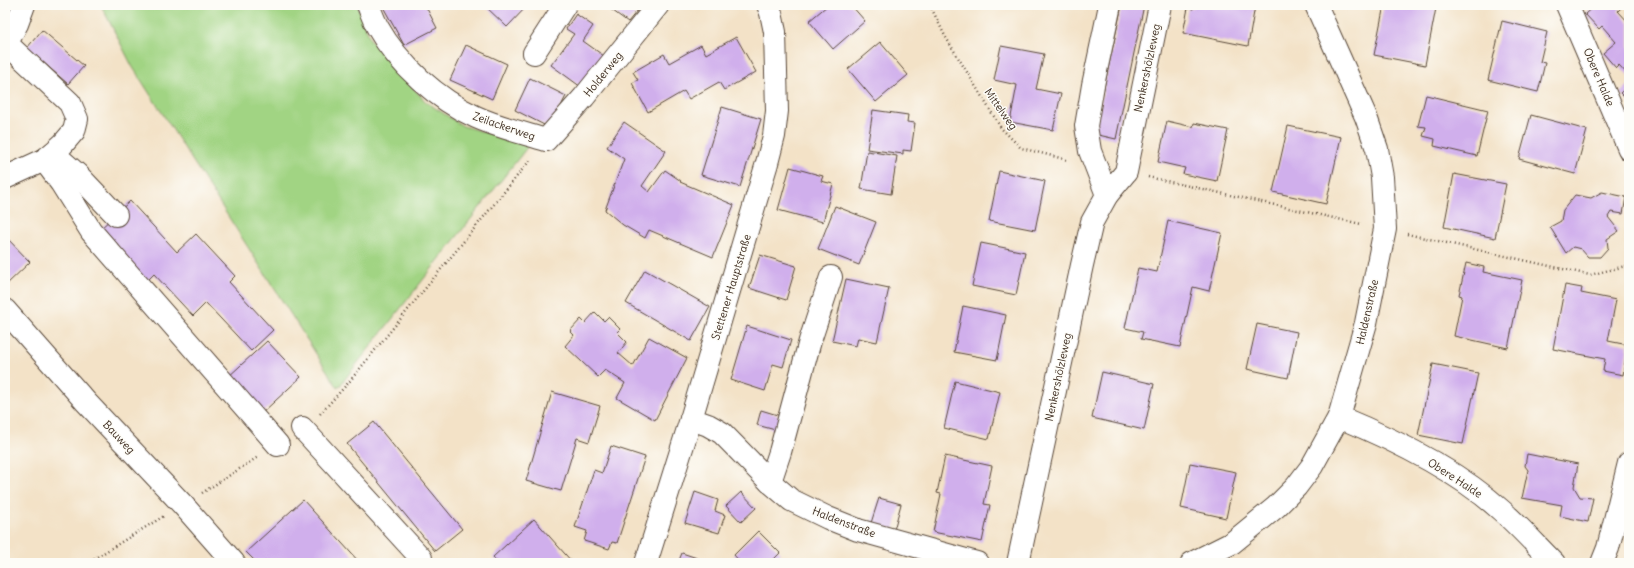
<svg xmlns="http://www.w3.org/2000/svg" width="1634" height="568" font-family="Delius,sans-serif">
<rect width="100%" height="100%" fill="#fdfcf7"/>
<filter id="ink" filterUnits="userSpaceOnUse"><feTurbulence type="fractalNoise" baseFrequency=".025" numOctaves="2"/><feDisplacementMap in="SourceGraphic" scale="8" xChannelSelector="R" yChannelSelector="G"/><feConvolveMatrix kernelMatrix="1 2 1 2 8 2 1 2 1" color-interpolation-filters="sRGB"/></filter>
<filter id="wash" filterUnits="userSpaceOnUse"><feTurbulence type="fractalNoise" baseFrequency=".012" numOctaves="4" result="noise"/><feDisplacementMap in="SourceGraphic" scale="16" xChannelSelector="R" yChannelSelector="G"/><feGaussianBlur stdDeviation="0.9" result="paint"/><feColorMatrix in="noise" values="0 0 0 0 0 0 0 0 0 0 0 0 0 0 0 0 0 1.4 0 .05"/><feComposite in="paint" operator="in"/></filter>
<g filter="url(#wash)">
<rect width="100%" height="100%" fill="#f3e2c7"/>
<polygon fill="#a1d483" stroke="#6e7f50" points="101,5 357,5 371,41 426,102 463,126 529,145 338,388 132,66"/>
<g id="blocks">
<g fill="#d0afec">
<polygon points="382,5 425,5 437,28 404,45"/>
<polygon points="484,5 528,5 507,27"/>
<polygon points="605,5 642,5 628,22"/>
<polygon points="828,5 851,5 865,21 833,49 809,21"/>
<polygon points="1122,5 1144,5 1116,139 1094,134"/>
<polygon points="1194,5 1248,5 1255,6 1248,46 1183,33 1188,8 1193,9"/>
<polygon points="1384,5 1419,5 1436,8 1425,65 1374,55"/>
<polygon points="1595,5 1624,5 1618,11 1629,23 1629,76 1619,65 1616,68 1603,53 1616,42 1602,26 1599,29 1585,14"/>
<polygon points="576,14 593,26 583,41 604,56 581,87 551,65 574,34 566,29"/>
<polygon points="1502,21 1547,32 1540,62 1545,63 1538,92 1488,80"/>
<polygon points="42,30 84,66 68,84 27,48"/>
<polygon points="736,37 756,72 724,90 719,82 689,99 684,91 648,112 632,83 638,80 633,72 664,54 669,63 701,45 706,54"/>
<polygon points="880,42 908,75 876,102 848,69"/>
<polygon points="466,45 507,64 492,99 450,80"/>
<polygon points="1001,46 1044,54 1036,89 1061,94 1053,130 1010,122 1017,85 994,80"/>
<polygon points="530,78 566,96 550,128 515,110"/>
<polygon points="1629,85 1629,102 1620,93"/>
<polygon points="1426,95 1488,110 1477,156 1434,146 1435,139 1423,136 1426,127 1418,126"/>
<polygon points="722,107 761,119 740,187 701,175"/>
<polygon points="873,110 908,115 907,122 915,123 911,151 903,150 903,154 867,149"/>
<polygon points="1531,115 1587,130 1575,174 1519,159"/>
<polygon points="1167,121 1193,127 1194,123 1228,130 1217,181 1183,174 1185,168 1158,162"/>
<polygon points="624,122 666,151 642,186 649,192 665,170 681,181 680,182 734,205 713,257 649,230 645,238 623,225 605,210 624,159 607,147"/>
<polygon points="1288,126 1341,137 1326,204 1273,192"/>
<polygon points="867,151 897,156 891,194 861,189"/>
<polygon points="790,167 823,176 821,181 833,184 823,222 778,210"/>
<polygon points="999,171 1045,181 1035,230 989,221"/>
<polygon points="1454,174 1506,184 1495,238 1444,227"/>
<polygon points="1602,192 1626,197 1623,214 1611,212 1608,217 1619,231 1607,239 1608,248 1600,257 1588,257 1581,249 1573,247 1566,253 1550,227 1561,221 1563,210 1575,195 1591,198"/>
<polygon points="130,201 177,252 196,234 235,276 229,282 273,330 251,351 206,303 193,316 154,274 146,282 98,231"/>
<polygon points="835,206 876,222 859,265 818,249"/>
<polygon points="1168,221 1222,233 1209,291 1193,287 1180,347 1141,339 1143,332 1125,328 1138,268 1157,272"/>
<polygon points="5,236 30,262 5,286"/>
<polygon points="981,243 1025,252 1016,295 972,286"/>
<polygon points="760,255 796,266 786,300 749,288"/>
<polygon points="1466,263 1484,267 1483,272 1522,280 1508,348 1454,336 1462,296 1459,295"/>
<polygon points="645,270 710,307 691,341 626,303"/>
<polygon points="846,279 889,288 877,342 858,338 856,346 832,341"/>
<polygon points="1565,285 1582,288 1581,293 1616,300 1608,341 1628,345 1623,375 1603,371 1605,359 1553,349"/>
<polygon points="963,306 1006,315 997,360 954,352"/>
<polygon points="595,312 604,321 608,317 620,329 617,332 627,342 618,353 633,366 649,337 687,358 655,420 617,398 625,383 605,370 598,377 565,346 574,335 570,331 581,319 585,323"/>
<polygon points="1257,324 1297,332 1288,378 1247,369"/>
<polygon points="747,326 791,340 783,367 773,364 765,391 731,380"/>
<polygon points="267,341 301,377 261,414 227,378"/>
<polygon points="1433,364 1478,373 1463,444 1418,435"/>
<polygon points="1102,372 1154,384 1144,430 1092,418"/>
<polygon points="955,381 1000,392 989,439 944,428"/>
<polygon points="552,392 600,406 589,442 577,438 561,491 526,481"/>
<polygon points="761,410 784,417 779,431 757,425"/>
<polygon points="374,422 462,529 435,551 347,444"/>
<polygon points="611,446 645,457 617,543 612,542 609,549 584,541 587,531 575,527 594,470 602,473"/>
<polygon points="1527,454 1578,464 1574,487 1580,497 1593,498 1588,522 1560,516 1562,505 1522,498 1528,470 1525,466"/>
<polygon points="945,456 992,466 984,504 990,505 982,542 933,532 941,494 937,493"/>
<polygon points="1190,463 1236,472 1226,518 1181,508"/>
<polygon points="695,492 718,500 715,511 725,515 719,533 685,523"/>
<polygon points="741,492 756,508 741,522 726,506"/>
<polygon points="879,498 901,504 894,530 871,523"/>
<polygon points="303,500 351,553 360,563 257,563 246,552"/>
<polygon points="534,519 573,563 498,563 493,557"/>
<polygon points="758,531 780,553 770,563 741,563 734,555"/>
<polygon points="682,553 712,563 678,563"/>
</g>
</g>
</g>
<g filter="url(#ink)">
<use href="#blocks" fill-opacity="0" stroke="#574637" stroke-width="1"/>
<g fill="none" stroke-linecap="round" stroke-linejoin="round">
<defs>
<g id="minor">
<path d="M368,5c3,7 6,16 10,23 20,36 60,72 98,89 22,10 47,16 70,23l38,-43 74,-92"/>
<polyline points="1567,5 1629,149"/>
<polyline points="5,42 70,103 77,119 74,131 63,144 53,153 44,160 5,178"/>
<polyline points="7,43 17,24 24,5"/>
<polyline points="534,53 565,5"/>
<polyline points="53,153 77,174 116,215"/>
<polyline points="44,160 61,183 91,231 278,445"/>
<polyline points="1107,195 1090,151 1086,126 1093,85 1110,5"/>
<polyline points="5,310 86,402 183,505 234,563"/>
<path d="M1339,417c56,23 118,53 163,94 18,16 35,35 52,52"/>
<polyline points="691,419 708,425 722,433 770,482 791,500 828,518 858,530 977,563"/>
<polyline points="302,428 421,558"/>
<polyline points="770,482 780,452 810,341 831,277"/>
<polyline points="646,563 691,419 767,163 774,136 777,111 775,32 771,13 768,5"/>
<polyline points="1018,563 1082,265 1092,222 1107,195 1126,172 1160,5"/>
<polyline points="1192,563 1232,543 1276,507 1296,487 1312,466 1339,417 1366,323 1385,229 1382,177 1377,149 1366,117 1316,5"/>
<polyline points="1602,563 1608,548 1629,463"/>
</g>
</defs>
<use href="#minor" stroke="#574637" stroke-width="24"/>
<g stroke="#574637" stroke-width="2.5" stroke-dasharray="1 3" stroke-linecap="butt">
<polyline points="930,5 945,36 1001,128 1021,148 1068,160"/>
<polyline points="1148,177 1361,224"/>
<polyline points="1407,234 1590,275 1629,265"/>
<polyline points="320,414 349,382 531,159"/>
<polyline points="202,493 258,457"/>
<polyline points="87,563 164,516"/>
</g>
<use href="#minor" stroke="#fff" stroke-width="22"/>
</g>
</g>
<g text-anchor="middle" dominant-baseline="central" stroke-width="3" stroke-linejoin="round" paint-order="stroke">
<g font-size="11" fill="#3b2a1e" stroke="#fdfcf7">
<text transform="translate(1147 68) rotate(-78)">Nenkershölzleweg</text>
<text transform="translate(603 74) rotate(-51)">Holderweg</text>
<text transform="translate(1599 77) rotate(67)">Obere Halde</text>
<text transform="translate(1001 109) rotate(55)">Mittelweg</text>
<text transform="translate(504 126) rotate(19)">Zeilackerweg</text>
<text transform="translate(731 287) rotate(-73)">Stettener Hauptstraße</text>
<text transform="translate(1367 312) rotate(-77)">Haldenstraße</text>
<text transform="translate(1058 377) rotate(-78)">Nenkershölzleweg</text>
<text transform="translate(119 437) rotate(47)">Bauweg</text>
<text transform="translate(1455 478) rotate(33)">Obere Halde</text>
<text transform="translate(844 522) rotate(21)">Haldenstraße</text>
</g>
</g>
<rect width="1634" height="568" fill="none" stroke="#fdfcf7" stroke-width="20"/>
</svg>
